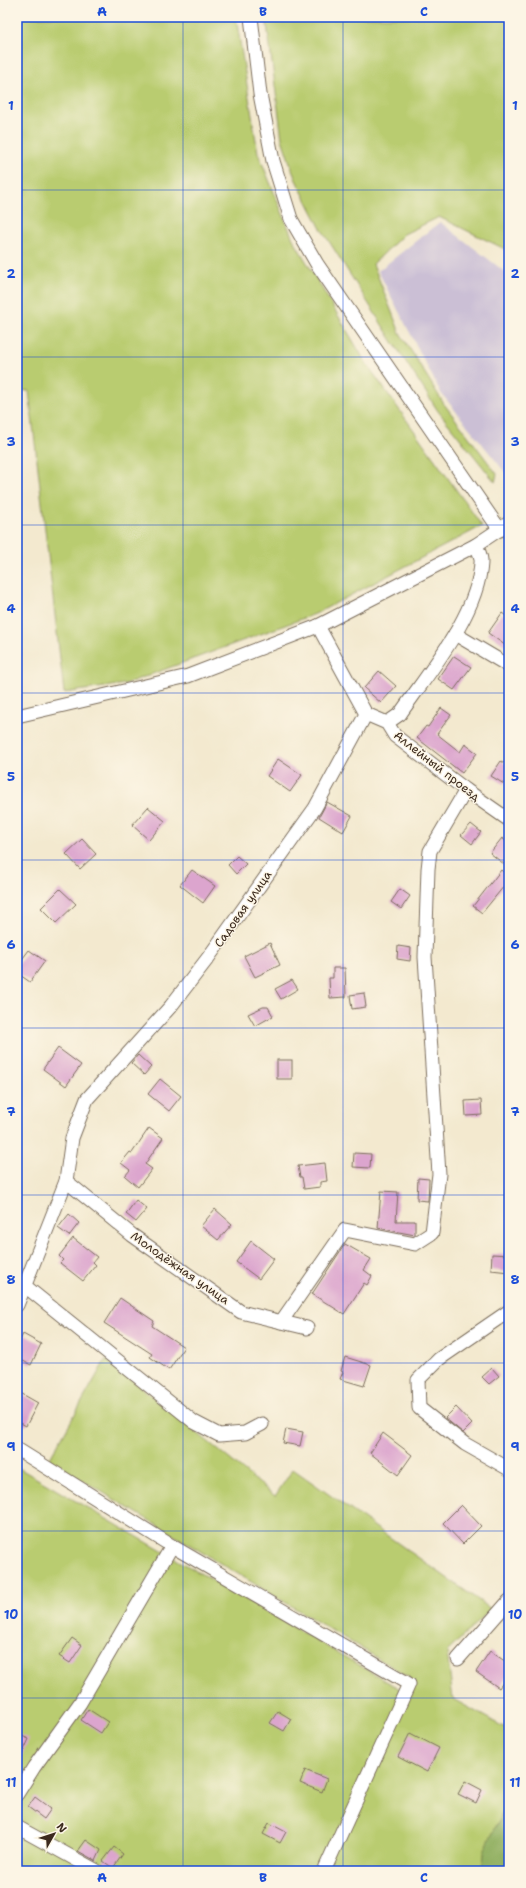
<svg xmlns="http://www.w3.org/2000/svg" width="526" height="1888" font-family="'Shantell Sans',sans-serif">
<rect width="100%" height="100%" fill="#fcf5e5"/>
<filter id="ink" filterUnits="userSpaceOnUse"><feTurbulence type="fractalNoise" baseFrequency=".025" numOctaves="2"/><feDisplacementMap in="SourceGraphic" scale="8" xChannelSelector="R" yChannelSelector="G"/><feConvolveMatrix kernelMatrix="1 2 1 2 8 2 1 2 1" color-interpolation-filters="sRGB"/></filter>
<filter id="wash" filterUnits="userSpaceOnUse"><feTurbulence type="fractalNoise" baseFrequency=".012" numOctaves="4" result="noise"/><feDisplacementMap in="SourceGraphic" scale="16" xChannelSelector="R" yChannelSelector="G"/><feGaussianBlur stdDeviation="0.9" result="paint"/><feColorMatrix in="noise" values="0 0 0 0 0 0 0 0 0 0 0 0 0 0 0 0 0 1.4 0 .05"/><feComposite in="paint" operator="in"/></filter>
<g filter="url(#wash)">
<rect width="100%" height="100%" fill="#f3e9cf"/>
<polygon fill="#cbbfd5" points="440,222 509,275 509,477 441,393 378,271"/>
<g fill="#b9cc6f" stroke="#7a7b46">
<polygon points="17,17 236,17 258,153 293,239 366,363 482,526 315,614 125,684 64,693 29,391 17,390"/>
<polygon points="266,17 509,17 509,251 439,217 404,234 373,264 400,333 444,404 497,474 495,482 438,411 391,339 320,227 295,178 282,139"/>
<polygon points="106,1359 275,1496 293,1469 491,1609 447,1652 453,1699 509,1730 509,1871 17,1871 17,1467 407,1693 409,1677 49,1460"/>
</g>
<polygon fill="#92b062" stroke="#666d40" points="509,1792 509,1871 483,1871 484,1851 501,1816 506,1796"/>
<g id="blocks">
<g fill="#dca5ce">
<polygon points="502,613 509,618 509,648 488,633"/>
<polygon points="454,656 471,667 454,690 438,679"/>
<polygon points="379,671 396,686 381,703 364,688"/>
<polygon points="441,708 451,715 437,734 460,752 465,744 477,753 462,773 417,738 426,726 428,727"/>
<polygon points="278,759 302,775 290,792 267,776"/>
<polygon points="501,761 509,766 509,776 504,784 491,776"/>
<polygon points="327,802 352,816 343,832 319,817"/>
<polygon points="148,807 165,821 149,840 132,825"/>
<polygon points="471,824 481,832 472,844 461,835"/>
<polygon points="502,838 509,844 509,847 505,852 509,856 509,868 490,853"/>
<polygon points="82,839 96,854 80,869 66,854"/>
<polygon points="237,856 246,864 236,874 228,865"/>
<polygon points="192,870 215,886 203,903 180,885"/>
<polygon points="501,870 509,877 509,880 482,913 473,906"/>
<polygon points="60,889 76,904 56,923 41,908"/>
<polygon points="400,889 410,896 401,909 391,902"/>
<polygon points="270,943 280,965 255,977 244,956"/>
<polygon points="398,946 411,948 410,961 397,959"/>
<polygon points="29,950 45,961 30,982 17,973 17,966"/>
<polygon points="333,968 345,968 346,997 330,998 329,978 333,978"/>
<polygon points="292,980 298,989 281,999 275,989"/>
<polygon points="364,993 366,1007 352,1009 350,995"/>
<polygon points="263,1007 268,1007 273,1016 255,1026 248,1014"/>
<polygon points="58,1048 81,1065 66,1086 43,1069"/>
<polygon points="138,1055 151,1067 144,1075 131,1063"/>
<rect x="277" y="1060" width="15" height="19"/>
<polygon points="160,1079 181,1096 169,1111 148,1094"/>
<polygon points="481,1100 482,1115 466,1116 465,1101"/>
<polygon points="149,1128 163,1138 145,1164 152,1169 138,1187 125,1176 130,1170 121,1163 130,1152 132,1153"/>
<polygon points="354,1153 371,1154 370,1168 353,1167"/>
<polygon points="325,1163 327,1181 320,1182 320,1187 304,1189 302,1177 300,1177 298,1166"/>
<polygon points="418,1178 429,1179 428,1201 417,1200"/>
<polygon points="381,1191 398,1192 396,1221 415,1221 415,1235 378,1228"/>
<polygon points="136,1200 147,1209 136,1222 126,1214"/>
<polygon points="215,1209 232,1224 218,1240 201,1226"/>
<polygon points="69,1214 79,1223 69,1236 58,1228"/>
<polygon points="73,1238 97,1257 93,1262 96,1265 83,1281 60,1263 63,1260 59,1256"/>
<polygon points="251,1241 274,1259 259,1279 236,1262"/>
<polygon points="345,1244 371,1259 364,1270 372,1276 367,1285 364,1283 344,1314 312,1294"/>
<polygon points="492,1254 509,1255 509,1272 491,1270"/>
<polygon points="120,1298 154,1321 152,1326 184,1347 169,1370 150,1357 152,1354 104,1323"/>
<polygon points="23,1334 41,1344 31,1365 17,1358 17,1347"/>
<polygon points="345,1357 371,1365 364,1386 340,1379 343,1372 341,1371"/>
<polygon points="492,1368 499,1376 489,1384 482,1377"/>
<polygon points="17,1391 38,1403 26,1426 17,1421"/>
<polygon points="456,1407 472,1424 463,1433 445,1418"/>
<polygon points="286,1429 303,1432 300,1446 283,1443"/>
<polygon points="383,1433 412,1455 398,1475 370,1453"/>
<polygon points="461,1505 481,1526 463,1544 443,1523"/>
<polygon points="72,1638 82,1645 70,1663 59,1656"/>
<polygon points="490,1651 509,1664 509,1674 499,1688 476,1672"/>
<polygon points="88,1709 108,1722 101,1733 81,1720"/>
<polygon points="278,1711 291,1719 284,1731 270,1723"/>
<polygon points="410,1733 439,1748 427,1772 398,1757"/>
<polygon points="17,1734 29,1739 17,1766"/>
<polygon points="305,1770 327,1779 322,1792 300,1783"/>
<polygon points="465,1781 482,1790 476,1803 458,1794"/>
<polygon points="35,1797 51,1809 44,1819 28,1807"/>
<polygon points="269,1823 286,1832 280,1843 263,1834"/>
<polygon points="86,1840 101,1850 96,1861 78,1851"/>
<polygon points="114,1847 123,1854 113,1868 103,1861"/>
</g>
</g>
</g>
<g filter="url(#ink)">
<use href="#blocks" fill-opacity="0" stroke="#7b6d5c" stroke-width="1"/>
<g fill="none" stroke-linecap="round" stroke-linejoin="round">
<defs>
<g id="minor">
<polyline points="251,17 260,94 273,161 291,219 317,264 500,530"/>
<polyline points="455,634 509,666"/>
<polyline points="366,714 387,723 395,736 466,790 509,820"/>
<polyline points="17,716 188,676 318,626 476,545 509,523"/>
<path d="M387,723l13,-9c29,-42 78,-100 81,-151 1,-6 -3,-13 -5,-18"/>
<polyline points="66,1181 132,1235 241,1312 307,1328"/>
<polyline points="25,1286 194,1422 219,1435 245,1433 262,1424"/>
<polyline points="17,1305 66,1181 72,1138 87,1099 171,1006 208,958 315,808 366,714 318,626"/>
<polyline points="509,1311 439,1359 418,1380 419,1408 465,1444 509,1469"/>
<polyline points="281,1322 345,1230 415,1244 432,1233 439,1174 425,957 428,869 430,851 466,790"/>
<polyline points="17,1449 172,1546 409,1684 324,1871"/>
<polyline points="458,1659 509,1601"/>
<polyline points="17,1794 34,1767 80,1703 172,1546"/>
<polyline points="17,1827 97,1871"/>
</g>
</defs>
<use href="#minor" stroke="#7b6d5c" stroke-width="15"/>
<use href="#minor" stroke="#fff" stroke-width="13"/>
</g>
</g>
<path fill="none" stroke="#1d4ed8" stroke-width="1" stroke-opacity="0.55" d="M183,17v1854M343,17v1854M17,190h492M17,357h492M17,525h492M17,693h492M17,860h492M17,1028h492M17,1195h492M17,1363h492M17,1531h492M17,1698h492"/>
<g text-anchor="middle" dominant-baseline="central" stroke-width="3" stroke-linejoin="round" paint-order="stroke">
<g font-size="12" fill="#3b2a1e" stroke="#fcf5e5">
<text transform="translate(437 766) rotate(38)">Аллейный проезд</text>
<text transform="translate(243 909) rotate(-55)">Садовая улица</text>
<text transform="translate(180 1268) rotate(35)">Молодёжная улица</text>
</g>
</g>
<rect width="526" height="1888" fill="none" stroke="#fcf5e5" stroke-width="44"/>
<g transform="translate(54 1834) rotate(51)" stroke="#fcf5e5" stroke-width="3" paint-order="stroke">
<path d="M0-3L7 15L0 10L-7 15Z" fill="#3b2a1e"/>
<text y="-6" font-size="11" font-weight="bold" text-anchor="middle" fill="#3b2a1e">N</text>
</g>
<rect x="22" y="22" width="482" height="1844" fill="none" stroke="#1d4ed8" stroke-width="1.5"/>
<g font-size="13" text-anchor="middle" font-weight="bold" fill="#1d4ed8">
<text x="102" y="16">A</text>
<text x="263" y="16">B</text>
<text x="424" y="16">C</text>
<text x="11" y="110">1</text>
<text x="515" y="110">1</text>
<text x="11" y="278">2</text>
<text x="515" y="278">2</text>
<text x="11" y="446">3</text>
<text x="515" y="446">3</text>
<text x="11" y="613">4</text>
<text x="515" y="613">4</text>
<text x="11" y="781">5</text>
<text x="515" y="781">5</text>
<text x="11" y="949">6</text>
<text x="515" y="949">6</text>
<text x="11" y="1116">7</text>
<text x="515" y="1116">7</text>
<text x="11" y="1284">8</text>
<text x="515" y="1284">8</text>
<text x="11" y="1451">9</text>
<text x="515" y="1451">9</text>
<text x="11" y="1619">10</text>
<text x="515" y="1619">10</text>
<text x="11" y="1787">11</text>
<text x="515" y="1787">11</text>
<text x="102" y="1882">A</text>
<text x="263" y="1882">B</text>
<text x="424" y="1882">C</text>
</g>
</svg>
